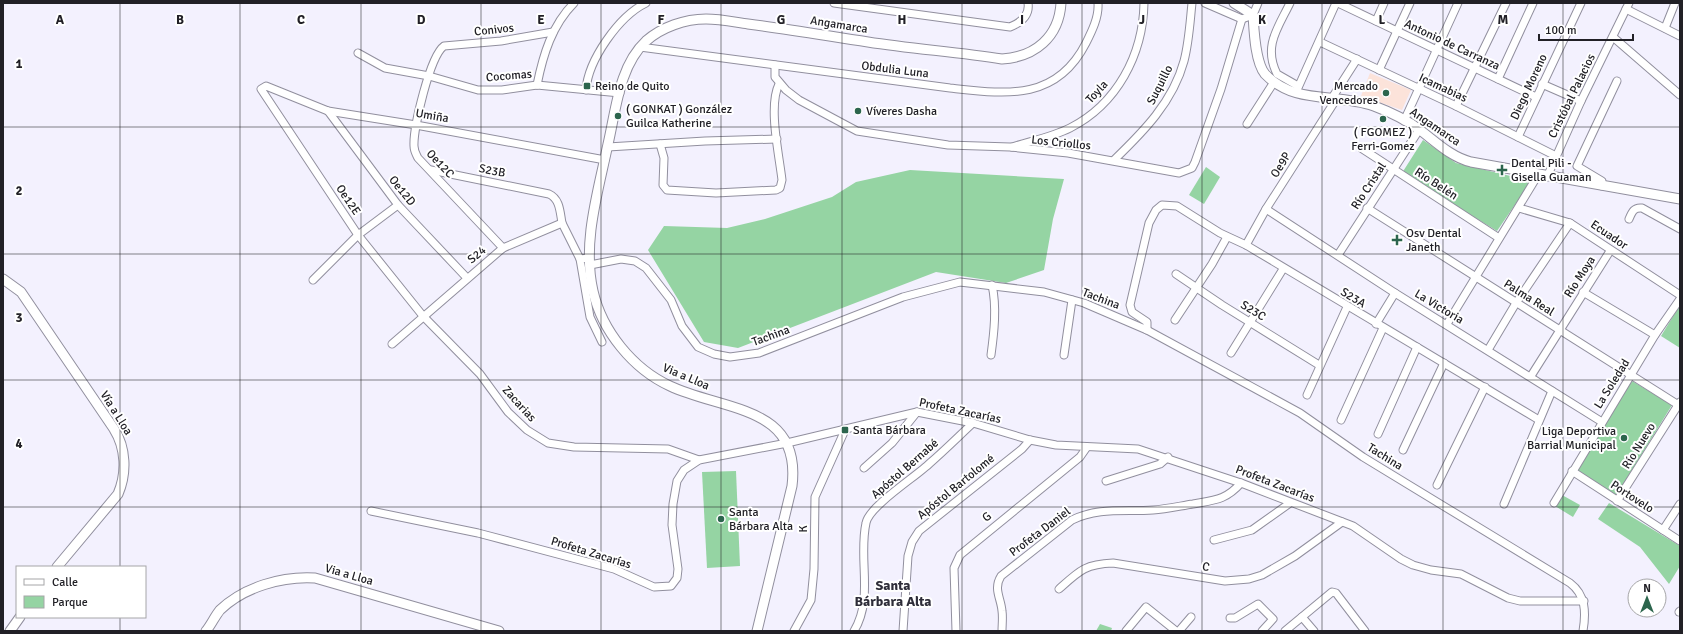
<svg xmlns="http://www.w3.org/2000/svg" width="1683" height="634" font-family="Signika,sans-serif">
<rect width="100%" height="100%" fill="#f3f1fe"/>
<polygon fill="#fce3da" points="1370,73 1411,90 1402,110 1361,96"/>
<g fill="#95d4a3">
<polygon points="1423,140 1456,163 1523,179 1529,184 1497,231 1402,173"/>
<polygon points="1206,167 1220,177 1204,204 1189,195"/>
<polygon points="910,170 1064,179 1053,219 1044,270 1006,283 936,272 738,348 704,342 648,250 664,226 727,228 765,219 832,197 856,182"/>
<polygon points="1680,305 1680,348 1661,336"/>
<polygon points="1632,381 1672,405 1616,496 1576,470"/>
<polygon points="736,471 740,566 707,568 702,472"/>
<polygon points="1562,495 1580,505 1573,517 1555,506"/>
<polygon points="1609,503 1680,546 1680,566 1669,584 1640,547 1598,519"/>
<polygon points="1100,624 1112,628 1111,631 1096,631"/>
</g>
<g fill="none" stroke-linecap="round" stroke-linejoin="round">
<defs>
<g id="minor">
<path d="M834,3l176,24c10,-4 20,-11 18,-24"/>
<polyline points="1205,3 1242,19"/>
<path d="M1290,3c-12,25 -27,43 -13,71l21,12"/>
<polyline points="1338,3 1536,97"/>
<polyline points="1626,9 1680,36"/>
<polyline points="1376,21 1384,3"/>
<polyline points="1665,28 1675,3"/>
<polyline points="1613,37 1680,95"/>
<polyline points="1320,42 1456,106 1556,156"/>
<path d="M640,47l310,41c55,6 106,14 136,-45 6,-12 13,-26 12,-40"/>
<polyline points="358,53 385,68 429,76 478,90 502,90 537,85 620,93"/>
<polyline points="775,65 775,77 786,90 799,100 857,131 948,145 1010,147 1068,153 1179,173 1192,168 1195,162 1221,89 1242,19 1253,15 1258,3"/>
<polyline points="1379,70 1410,3"/>
<polyline points="1498,79 1533,3"/>
<polyline points="1542,84 1581,101"/>
<path d="M537,85c6,-30 15,-60 37,-82"/>
<path d="M586,90c2,-30 33,-74 60,-87"/>
<polyline points="1297,90 1336,3"/>
<polyline points="1332,98 1357,59"/>
<polyline points="1456,106 1506,3"/>
<polyline points="328,111 398,205 467,278"/>
<polyline points="1404,121 1458,3"/>
<polyline points="1247,124 1274,82"/>
<polyline points="1518,137 1581,3"/>
<path d="M660,144l4,14 -1,27 4,5 49,3 60,-3 4,-2 2,-8c-3,-26 -14,-74 -3,-96"/>
<polyline points="608,147 705,141 777,139"/>
<path d="M1012,147c19,-6 40,-10 58,-19 47,-24 73,-73 74,-125"/>
<polyline points="1361,148 1499,238"/>
<polyline points="605,160 416,125 328,111 266,86 261,89 358,235 423,316 480,374 508,412 527,430 548,443 574,447 668,449 699,460"/>
<path d="M1114,160c29,-28 59,-58 70,-99 5,-19 6,-39 8,-58"/>
<polyline points="1547,177 1581,101 1629,3"/>
<polyline points="1602,186 1602,181 1577,166 1617,81"/>
<polyline points="1367,208 1680,406"/>
<polyline points="1519,208 1570,223 1680,295"/>
<polyline points="1266,209 1395,293 1602,422"/>
<path d="M1629,219c3,-7 5,-12 13,-11l38,21"/>
<polyline points="562,223 580,259"/>
<polyline points="1246,245 1266,209 1337,98"/>
<path d="M503,248l-85,-90c-2,-4 -4,-7 -4,-12 -1,-18 16,-90 30,-100l57,-5 52,-9"/>
<polyline points="1338,255 1419,130"/>
<polyline points="589,258 580,259 590,317 602,342"/>
<path d="M590,265l31,-6 14,2 11,7 25,32 11,26 16,21 16,7 16,3 29,-4 144,-56 57,-15 84,10 40,11 63,27 153,83 63,44 207,126c16,12 16,30 13,48"/>
<polyline points="1176,274 1222,305 1319,365"/>
<polyline points="313,280 358,235 398,205"/>
<polyline points="1583,292 1655,335"/>
<polyline points="1175,320 1212,264 1227,237"/>
<polyline points="1376,324 1395,293"/>
<polyline points="1447,324 1538,175"/>
<polyline points="1147,330 1147,322 1132,312 1130,305 1149,223 1156,210 1162,205 1177,206 1220,233 1246,245 1539,420"/>
<path d="M392,344l111,-96 59,-25c-2,-11 -2,-24 -13,-29l-118,-24"/>
<polyline points="1488,350 1516,303 1570,223"/>
<polyline points="1231,353 1283,269"/>
<path d="M991,355c3,-22 6,-48 1,-70"/>
<polyline points="1064,355 1072,300"/>
<polyline points="1531,376 1610,251"/>
<polyline points="1307,395 1347,307"/>
<polyline points="1341,420 1383,328"/>
<polyline points="1378,434 1417,347"/>
<polyline points="1403,450 1444,363"/>
<polyline points="864,468 892,443 917,412"/>
<polyline points="1572,471 1680,541"/>
<polyline points="1106,481 1160,464 1168,457"/>
<polyline points="1437,485 1485,387"/>
<polyline points="1617,501 1680,402"/>
<polyline points="1554,503 1655,335 1680,299"/>
<polyline points="1504,504 1552,391"/>
<polyline points="371,511 478,533 614,569 654,587 671,586 677,578 678,569 672,525 673,504 677,481 684,470 699,460 787,443 917,412 973,423 1030,440 1056,445 1138,449 1241,483 1353,526 1401,559 1413,565 1431,570 1461,574 1508,598 1520,601 1584,601"/>
<polyline points="1663,530 1680,504"/>
<polyline points="1214,540 1252,530 1290,503"/>
<path d="M1059,589c20,-18 26,-25 54,-26l112,18 24,-2 13,-4 33,-19 47,-34"/>
<polyline points="1679,612 1680,611"/>
<polyline points="1302,617 1314,631"/>
<polyline points="1230,618 1235,618 1258,604 1273,619 1262,631"/>
<polyline points="794,631 811,600 814,569 815,497 845,430"/>
<path d="M854,631c20,-33 4,-72 12,-108 3,-17 51,-47 64,-60 15,-13 29,-27 43,-40"/>
<polyline points="903,631 908,556 912,542 919,531 1022,449 1030,440"/>
<polyline points="956,631 954,568 960,555 1080,457 1087,447"/>
<path d="M1002,631c0,-6 1,-14 0,-20 -1,-13 -9,-22 -1,-35l71,-56c26,-13 54,-8 81,-10 13,-1 27,-4 40,-6 22,-4 33,-4 48,-21"/>
<polyline points="1126,631 1146,607 1176,631"/>
<polyline points="1179,631 1191,617"/>
<polyline points="1285,631 1332,592 1336,593 1365,631"/>
</g>
<g id="tertiary">
<path d="M1234,3l19,12c1,15 2,47 12,59 31,32 71,18 109,32 16,6 33,14 46,24 16,12 31,27 51,32l209,37"/>
<path d="M3,279l18,13 93,137c12,19 13,44 4,65l-61,73"/>
<polyline points="10,631 20,617"/>
<path d="M206,631c5,-6 9,-15 14,-21 24,-23 62,-34 95,-32l184,53"/>
<path d="M757,631l35,-145c10,-81 -69,-75 -122,-100 -37,-17 -68,-55 -77,-95 -11,-48 5,-99 15,-147 8,-34 11,-78 38,-103 16,-14 39,-22 60,-22 14,0 28,3 42,5 40,5 80,12 120,18 45,7 90,10 134,17 33,-2 57,-22 59,-56"/>
</g>
</defs>
<use href="#minor" stroke="#918f9e" stroke-width="9"/>
<use href="#tertiary" stroke="#918f9e" stroke-width="11"/>
<use href="#minor" stroke="#fff" stroke-width="7"/>
<use href="#tertiary" stroke="#fff" stroke-width="9"/>
</g>
<path fill="none" stroke="#212026" stroke-width="1" stroke-opacity="0.55" d="M120,3v564M240,3v628M361,3v628M481,3v628M601,3v628M721,3v628M842,3v628M962,3v628M1082,3v628M1202,3v628M1322,3v628M1443,3v628M1563,3v628M3,127h1677M3,254h1677M3,380h1677M3,507h1677M120,617v14"/>
<g fill="#2c654d" stroke="#fff" stroke-width="1.5">
<rect x="583" y="82" width="8" height="8" rx="2"/>
<circle cx="1386" cy="93" r="4"/>
<circle cx="858" cy="111" r="4"/>
<circle cx="618" cy="116" r="4"/>
<circle cx="1383" cy="119" r="4"/>
<path d="M1500 164h4v4h4v4h-4v4h-4v-4h-4v-4h4z"/>
<path d="M1395 234h4v4h4v4h-4v4h-4v-4h-4v-4h4z"/>
<rect x="841" y="426" width="8" height="8" rx="2"/>
<circle cx="1624" cy="438" r="4"/>
<circle cx="721" cy="519" r="4"/>
</g>
<g text-anchor="middle" dominant-baseline="central" stroke-width="4" stroke-linejoin="round" paint-order="stroke">
<g font-size="12" fill="#212026" stroke="#fff">
<text transform="translate(839 25) rotate(9)">Angamarca</text>
<text transform="translate(494 30) rotate(-6)">Conivos</text>
<text transform="translate(1452 45) rotate(25)">Antonio de Carranza</text>
<text transform="translate(895 70) rotate(7)">Obdulia Luna</text>
<text transform="translate(509 76) rotate(-5)">Cocomas</text>
<text transform="translate(1160 85) rotate(-63)">Suquillo</text>
<text transform="translate(1529 87) rotate(-65)">Diego Moreno</text>
<text transform="translate(1443 88) rotate(25)">Icamabias</text>
<text transform="translate(1097 92) rotate(-47)">Toyla</text>
<text transform="translate(1572 96) rotate(-64)">Cristóbal Palacios</text>
<text transform="translate(432 116) rotate(10)">Umiña</text>
<text transform="translate(1435 127) rotate(34)">Angamarca</text>
<text transform="translate(1061 143) rotate(6)">Los Criollos</text>
<text transform="translate(440 164) rotate(47)">Oe12C</text>
<text transform="translate(1281 165) rotate(-58)">Oe9P</text>
<text transform="translate(492 171) rotate(11)">S23B</text>
<text transform="translate(1436 184) rotate(33)">Río Belén</text>
<text transform="translate(1369 186) rotate(-57)">Río Cristal</text>
<text transform="translate(402 191) rotate(51)">Oe12D</text>
<text transform="translate(348 200) rotate(56)">Oe12E</text>
<text transform="translate(1609 235) rotate(34)">Ecuador</text>
<text transform="translate(477 255) rotate(-39)">S24</text>
<text transform="translate(1580 277) rotate(-57)">Río Moya</text>
<text transform="translate(1353 298) rotate(31)">S23A</text>
<text transform="translate(1529 298) rotate(32)">Palma Real</text>
<text transform="translate(1101 299) rotate(21)">Tachina</text>
<text transform="translate(1439 307) rotate(31)">La Victoria</text>
<text transform="translate(1253 311) rotate(31)">S23C</text>
<text transform="translate(771 336) rotate(-20)">Tachina</text>
<text transform="translate(686 377) rotate(23)">Via a Lloa</text>
<text transform="translate(1612 384) rotate(-58)">La Soledad</text>
<text transform="translate(519 404) rotate(48)">Zacarias</text>
<text transform="translate(960 411) rotate(12)">Profeta Zacarías</text>
<text transform="translate(116 413) rotate(58)">Vía a Lloa</text>
<text transform="translate(1639 446) rotate(-58)">Río Nuevo</text>
<text transform="translate(1385 457) rotate(32)">Tachina</text>
<text transform="translate(905 469) rotate(-41)">Apóstol Bernabé</text>
<text transform="translate(1275 484) rotate(21)">Profeta Zacarías</text>
<text transform="translate(956 487) rotate(-39)">Apóstol Bartolomé</text>
<text transform="translate(1632 497) rotate(33)">Portovelo</text>
<text transform="translate(987 517) rotate(-40)">G</text>
<text transform="translate(803 529) rotate(-90)">K</text>
<text transform="translate(1040 532) rotate(-37)">Profeta Daniel</text>
<text transform="translate(591 553) rotate(17)">Profeta Zacarías</text>
<text transform="translate(1206 567) rotate(9)">C</text>
<text transform="translate(349 575) rotate(16)">Via a Lloa</text>
</g>
<g font-size="12" fill="#212026" stroke="#fff" text-anchor="start">
<text x="595" y="86">Reino de Quito</text>
<text x="1378" y="86" text-anchor="end">Mercado<tspan x="1378" dy="14">Vencedores</tspan></text>
<text x="626" y="109">( GONKAT ) González<tspan x="626" dy="14">Guilca Katherine</tspan></text>
<text x="866" y="111">Víveres Dasha</text>
<text x="1383" y="132" text-anchor="middle">( FGOMEZ )<tspan x="1383" dy="14">Ferri-Gomez</tspan></text>
<text x="1511" y="163">Dental Pili -<tspan x="1511" dy="14">Gisella Guaman</tspan></text>
<text x="1406" y="233">Osv Dental<tspan x="1406" dy="14">Janeth</tspan></text>
<text x="853" y="430">Santa Bárbara</text>
<text x="1616" y="431" text-anchor="end">Liga Deportiva<tspan x="1616" dy="14">Barrial Municipal</tspan></text>
<text x="729" y="512">Santa<tspan x="729" dy="14">Bárbara Alta</tspan></text>
</g>
<g font-size="14" font-weight="bold" fill="#2e2d39" stroke="#fff">
<text x="893" y="585">Santa<tspan x="893" dy="16">Bárbara Alta</tspan></text>
</g>
</g>
<g font-size="13" text-anchor="middle" font-weight="bold" fill="#212026" stroke="#fff" stroke-width="4" stroke-linejoin="round" paint-order="stroke">
<text x="60" y="24">A</text>
<text x="180" y="24">B</text>
<text x="301" y="24">C</text>
<text x="421" y="24">D</text>
<text x="541" y="24">E</text>
<text x="661" y="24">F</text>
<text x="781" y="24">G</text>
<text x="902" y="24">H</text>
<text x="1022" y="24">I</text>
<text x="1142" y="24">J</text>
<text x="1262" y="24">K</text>
<text x="1382" y="24">L</text>
<text x="1503" y="24">M</text>
<text x="19" y="68">1</text>
<text x="19" y="195">2</text>
<text x="19" y="322">3</text>
<text x="19" y="448">4</text>
</g>
<rect width="1683" height="634" fill="none" stroke="#212026" stroke-width="8"/>
<rect x="16" y="566" width="130" height="52" fill="#ffffff" stroke="#a6a6a8"/>
<rect x="24" y="579" width="20" height="6" fill="#ffffff" stroke="#a6a6a8"/>
<text x="52" y="586" font-size="12" fill="#212026">Calle</text>
<rect x="24" y="596" width="20" height="12" fill="#95d4a3" stroke="#a6a6a8"/>
<text x="52" y="606" font-size="12" fill="#212026">Parque</text>
<g transform="translate(1647 598)"><circle r="19" fill="#ffffff" stroke="#a6a6a8"/>
<path d="M0-3L7 15L0 10L-7 15Z" fill="#2c654d"/>
<text y="-6" font-size="11" font-weight="bold" text-anchor="middle" fill="#212026">N</text>
</g>
<path d="M1539 34v6h94v-6" fill="none" stroke="#212026" stroke-width="2"/>
<text x="1545" y="34" font-size="12" fill="#212026" stroke="#ffffff" stroke-width="3" paint-order="stroke">100 m</text>
</svg>
